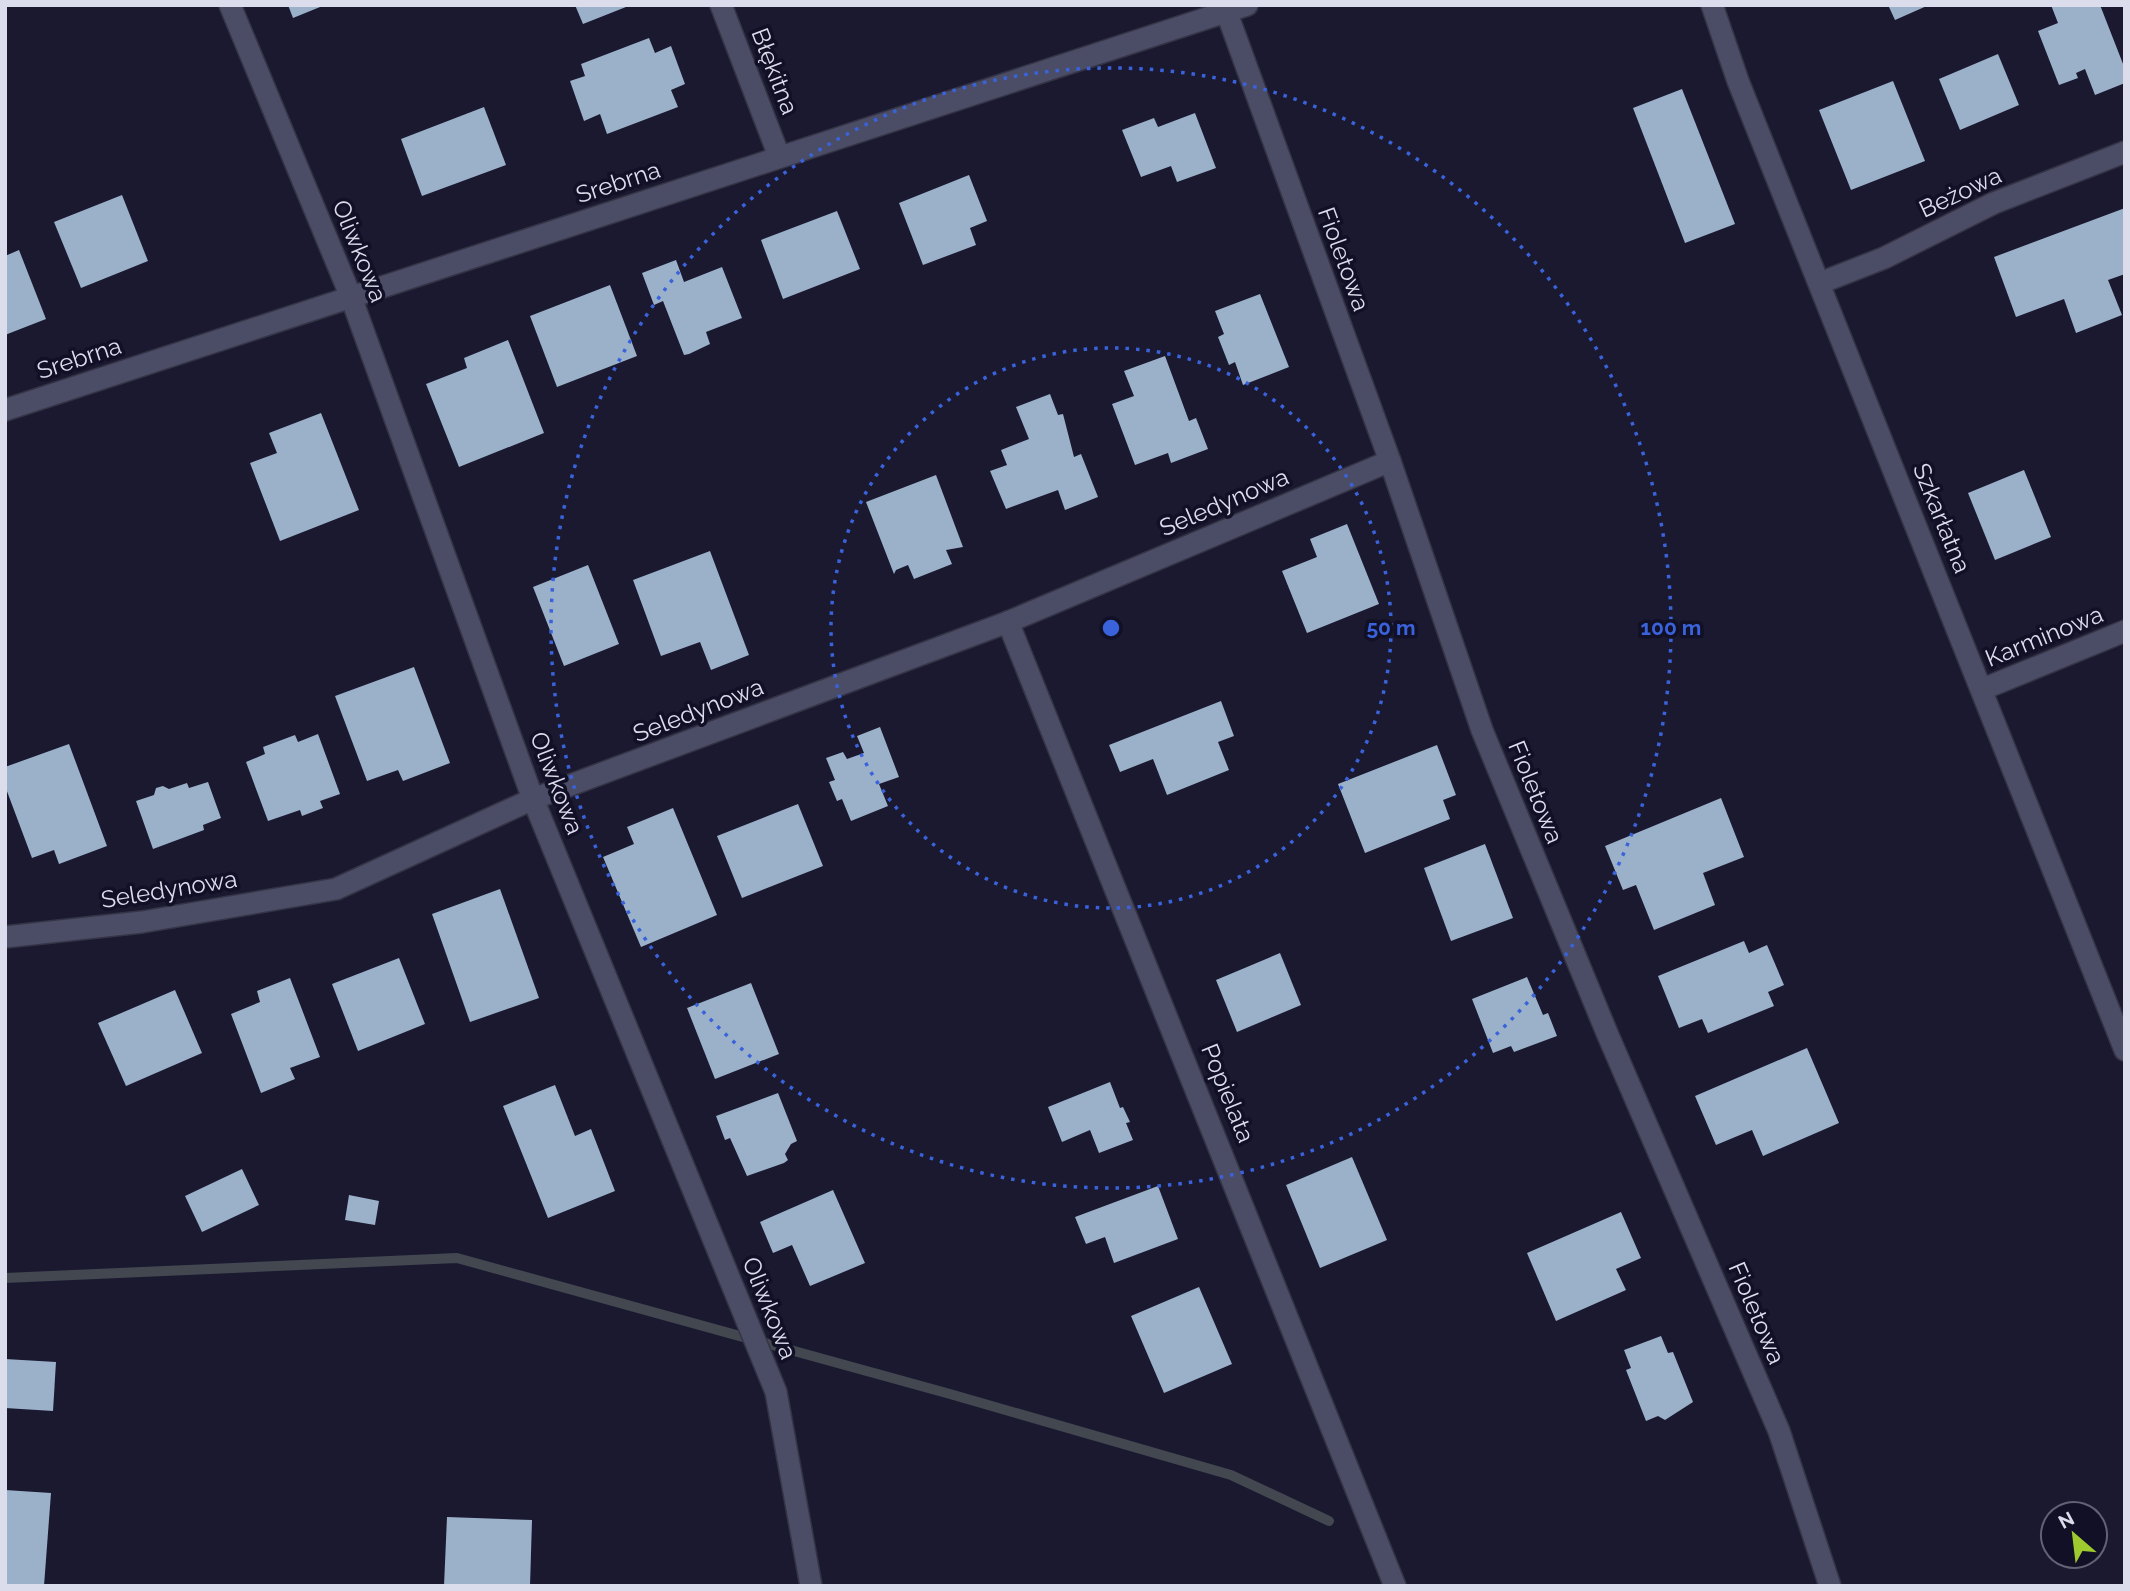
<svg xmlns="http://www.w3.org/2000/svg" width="2130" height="1591" font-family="Raleway,sans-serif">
<rect width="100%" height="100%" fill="#1a1930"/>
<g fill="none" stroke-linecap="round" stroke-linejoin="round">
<polyline stroke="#424750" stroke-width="10" points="5,1278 457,1258 950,1394 1231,1475 1329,1521"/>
</g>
<g fill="#9bb1ca">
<polygon points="288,5 325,5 293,18"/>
<polygon points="575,5 631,5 583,24"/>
<polygon points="1894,5 1929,5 1895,20 1889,7"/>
<polygon points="2051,5 2100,5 2125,69 2125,83 2095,95 2085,69 2076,73 2078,78 2059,85 2038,31 2058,23"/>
<polygon points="649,38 655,53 671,46 685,84 671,90 678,107 607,134 600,114 584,121 570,81 585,76 581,64"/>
<polygon points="1998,54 2019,105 1960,130 1939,79"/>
<polygon points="1893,81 1925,161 1851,190 1819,110"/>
<polygon points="1682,89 1735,224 1685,243 1633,108"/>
<polygon points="484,107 506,165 422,196 401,139"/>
<polygon points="1195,113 1216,168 1177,182 1171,166 1141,177 1122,130 1154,118 1158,127"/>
<polygon points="969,175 987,221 970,228 976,245 923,265 899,203"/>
<polygon points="122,195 148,261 81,288 54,222"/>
<polygon points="2125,208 2125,274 2108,280 2122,315 2076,333 2064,299 2016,317 1994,257"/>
<polygon points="837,211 860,269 783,299 761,240"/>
<polygon points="19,250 46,319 5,335 5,256"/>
<polygon points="676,260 684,282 722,267 742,318 706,332 710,344 689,354 684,355 663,301 654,305 642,273"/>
<polygon points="610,285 637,356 557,387 530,316"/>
<polygon points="1260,294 1289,367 1243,385 1235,362 1229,365 1218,337 1224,334 1215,311"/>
<polygon points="508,340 544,433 459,467 426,384 467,368 464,358"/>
<polygon points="1165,356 1189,421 1196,418 1208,449 1171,463 1168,453 1135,465 1112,404 1134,396 1124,371"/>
<polygon points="1050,394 1058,415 1063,414 1074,457 1081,454 1098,497 1065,510 1058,490 1006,509 990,471 1007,465 1001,450 1029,439 1016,407"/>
<polygon points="321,413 359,510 280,541 250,463 277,453 269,433"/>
<polygon points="2024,470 2051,537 1995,560 1968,493"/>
<polygon points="936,475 963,547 946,550 952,564 914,579 908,565 896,570 894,574 866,502"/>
<polygon points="1347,524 1379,604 1307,633 1282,571 1317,557 1310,539"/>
<polygon points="710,551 749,655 711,670 700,642 661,656 633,580"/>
<polygon points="588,565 619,644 564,666 533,587"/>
<polygon points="414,667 450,763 403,781 398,770 367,781 335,696"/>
<polygon points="1221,701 1234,736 1218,742 1229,770 1167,795 1153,759 1120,772 1109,745"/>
<polygon points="880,727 899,777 879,784 888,806 851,821 842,799 837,801 829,782 835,780 826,758 843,752 847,759 864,753 857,736"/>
<polygon points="318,734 340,794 320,801 323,808 302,816 300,810 268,821 246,762 265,754 263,747 295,735 298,742"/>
<polygon points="69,744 107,846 59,864 54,850 32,858 5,786 5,767"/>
<polygon points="1437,745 1456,795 1443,800 1450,819 1365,853 1338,784"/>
<polygon points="208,782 221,818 203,825 204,830 153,849 136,801 154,795 156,788 163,786 169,789 187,783 189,788"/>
<polygon points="1721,798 1744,857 1703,873 1715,905 1654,930 1636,885 1623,890 1605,846"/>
<polygon points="798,804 823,866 742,898 717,836"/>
<polygon points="673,808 717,915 641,947 603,857 634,844 627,827"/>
<polygon points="1485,844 1513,918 1451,941 1424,868"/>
<polygon points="500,889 539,998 470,1022 432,914"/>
<polygon points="1744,941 1749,953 1767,945 1784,985 1768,992 1774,1006 1708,1033 1702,1019 1679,1028 1658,976"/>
<polygon points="1280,953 1301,1005 1237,1032 1216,980"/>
<polygon points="399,958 425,1024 358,1051 332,984"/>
<polygon points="1527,977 1543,1015 1548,1013 1557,1036 1514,1052 1511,1046 1493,1053 1472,999"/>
<polygon points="290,978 320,1057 290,1068 295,1079 261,1093 231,1014 260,1002 257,991"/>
<polygon points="751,983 779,1054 715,1079 687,1008"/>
<polygon points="175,990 202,1053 126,1086 98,1023"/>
<polygon points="1807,1048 1839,1123 1763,1156 1752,1130 1716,1145 1695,1096"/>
<polygon points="1110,1082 1120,1108 1123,1107 1130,1122 1126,1123 1133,1140 1099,1153 1090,1130 1062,1142 1048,1107"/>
<polygon points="555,1085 575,1136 591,1129 615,1191 548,1218 503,1106"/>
<polygon points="778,1093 797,1141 791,1144 785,1154 788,1160 784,1163 747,1176 730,1138 725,1140 716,1116"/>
<polygon points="1352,1157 1387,1240 1320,1268 1286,1185"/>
<polygon points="242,1169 259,1205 202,1232 185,1196"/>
<polygon points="1158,1186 1178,1239 1114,1263 1105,1237 1086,1244 1075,1217"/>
<polygon points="833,1190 865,1263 810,1286 792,1245 773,1253 760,1222"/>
<polygon points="349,1195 379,1201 375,1225 345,1220"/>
<polygon points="1621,1212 1641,1258 1616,1269 1626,1290 1556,1321 1527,1253"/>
<polygon points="1199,1287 1232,1364 1164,1393 1131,1316"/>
<polygon points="1661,1336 1668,1353 1673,1352 1693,1402 1665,1420 1658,1416 1646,1421 1626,1370 1631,1368 1624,1350"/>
<polygon points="5,1359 56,1362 53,1411 5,1408"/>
<polygon points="5,1490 51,1493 44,1586 5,1586"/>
<polygon points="447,1517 532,1520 530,1586 444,1586"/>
</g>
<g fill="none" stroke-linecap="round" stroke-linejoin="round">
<defs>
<g id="minor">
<polyline points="230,5 351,297 533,799 776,1392 811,1586"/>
<polyline points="721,5 779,156"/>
<polyline points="1224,5 1390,461 1482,730 1607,1033 1779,1431 1830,1586"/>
<polyline points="1712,5 1738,81 2125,1050"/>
<polyline points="1820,283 1884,258 1994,203 2125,152"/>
<polyline points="5,410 1247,5"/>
<polyline points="1008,622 1395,1586"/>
<polyline points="1983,689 2125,631"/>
<polyline points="5,937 142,922 336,889 533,799 1008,622 1390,461"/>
</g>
</defs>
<use href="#minor" stroke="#353446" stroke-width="24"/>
<use href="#minor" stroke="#4b4c66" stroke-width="21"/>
</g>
<g fill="none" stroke="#3a63db" stroke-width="3.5" stroke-dasharray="3.5 7">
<circle cx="1111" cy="628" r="280"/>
<circle cx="1111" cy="628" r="560"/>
</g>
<g text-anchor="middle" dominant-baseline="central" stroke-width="7" stroke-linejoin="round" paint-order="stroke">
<g font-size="24" fill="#dbdcec" stroke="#111026">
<text transform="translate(775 71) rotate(69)">Błękitna</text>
<text transform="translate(618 182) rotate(-18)">Srebrna</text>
<text transform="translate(1960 192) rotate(-25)">Beżowa</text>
<text transform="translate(360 251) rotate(68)">Oliwkowa</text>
<text transform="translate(1344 259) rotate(70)">Fioletowa</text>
<text transform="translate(79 358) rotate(-18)">Srebrna</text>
<text transform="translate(1224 502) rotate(-23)">Seledynowa</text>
<text transform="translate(1942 518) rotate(68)">Szkarłatna</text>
<text transform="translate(2044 636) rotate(-22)">Karminowa</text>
<text transform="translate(698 710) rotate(-21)">Seledynowa</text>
<text transform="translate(557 783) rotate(69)">Oliwkowa</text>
<text transform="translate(1536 792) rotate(68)">Fioletowa</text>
<text transform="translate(169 889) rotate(-9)">Seledynowa</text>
<text transform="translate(1228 1093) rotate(68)">Popielata</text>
<text transform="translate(770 1308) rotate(68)">Oliwkowa</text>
<text transform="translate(1757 1313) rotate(67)">Fioletowa</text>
</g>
</g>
<circle cx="1111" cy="628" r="10" fill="#3a63db" stroke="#111026" stroke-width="3.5"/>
<g font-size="21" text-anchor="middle" font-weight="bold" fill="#3a63db" stroke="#111026" stroke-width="7" stroke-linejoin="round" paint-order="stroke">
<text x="1391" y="635">50 m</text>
<text x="1671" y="635">100 m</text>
</g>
<rect width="2130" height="1591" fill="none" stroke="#dbdcec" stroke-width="14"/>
<g transform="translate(2074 1535) rotate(332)"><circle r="33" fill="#111026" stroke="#626275" stroke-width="2"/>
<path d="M0-5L12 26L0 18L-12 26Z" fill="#9eca2f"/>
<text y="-10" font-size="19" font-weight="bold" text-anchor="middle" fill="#dbdcec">N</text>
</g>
</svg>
